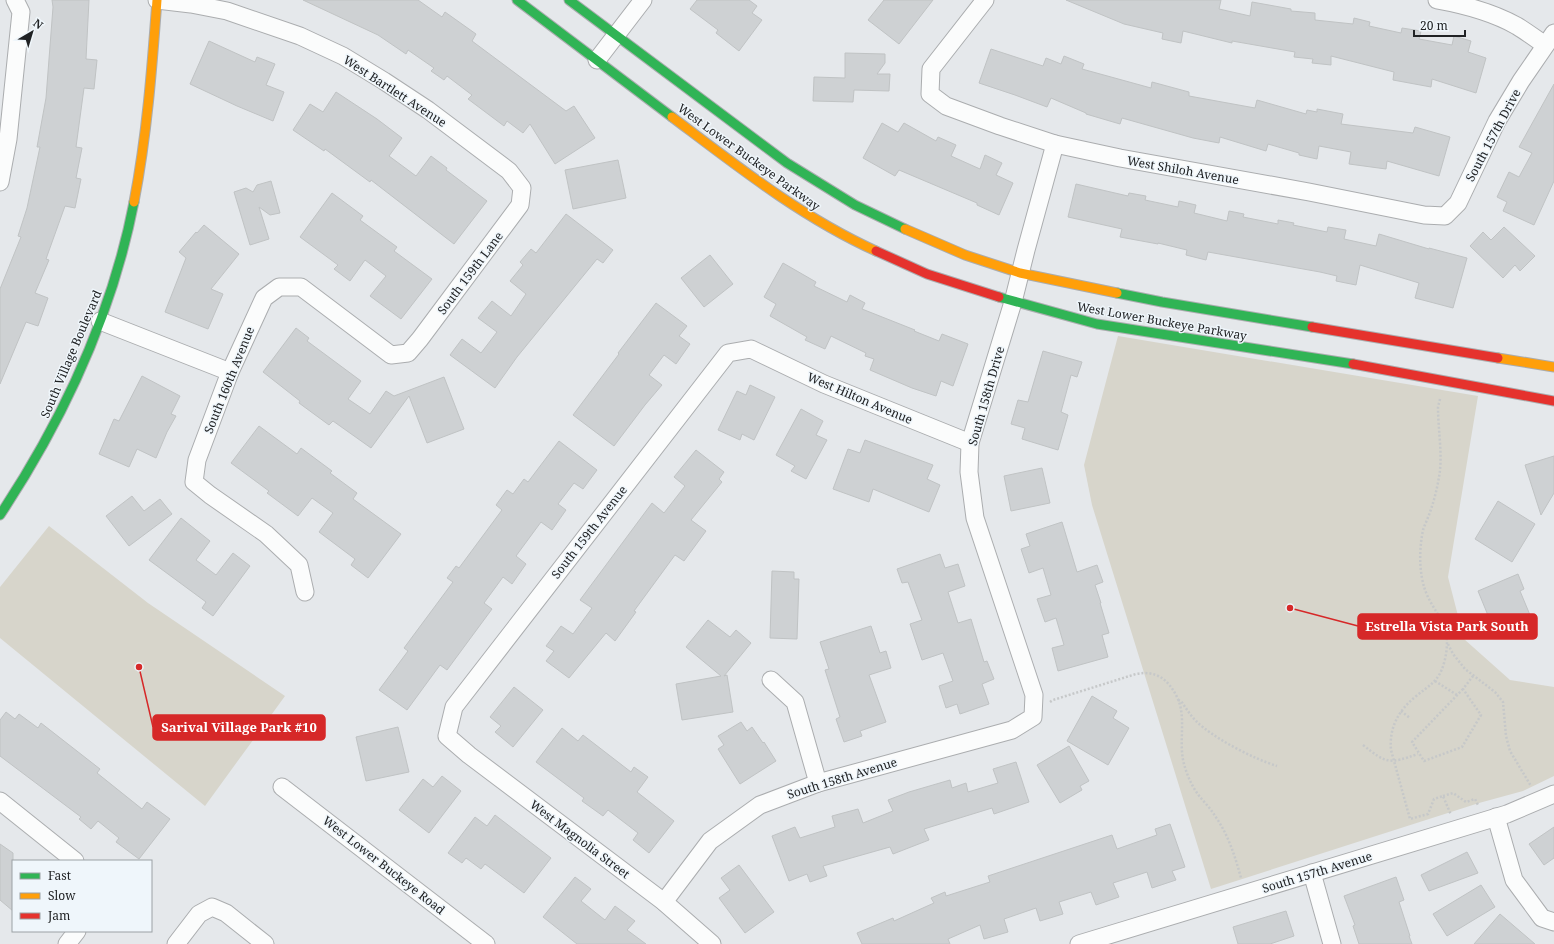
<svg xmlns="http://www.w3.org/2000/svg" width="1554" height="944" font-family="'Noto Serif',serif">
<rect width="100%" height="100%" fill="#e5e8eb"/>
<g fill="#d7d5cb">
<polygon points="1118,336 1478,396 1448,577 1464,639 1510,680 1554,687 1554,776 1523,791 1479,803 1211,889 1092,505 1084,465"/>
<polygon points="49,526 148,603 285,696 205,806 0,638 0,587"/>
</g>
<g fill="#ced1d3" stroke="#c0c3c4">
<polygon points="52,0 89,0 86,59 97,60 94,89 84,88 76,147 82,148 76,178 81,179 75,208 65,206 46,259 49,260 35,293 48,298 38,326 26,322 0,384 0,289 21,237 18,236 27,208 40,147 37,147 46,98 53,7"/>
<polygon points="303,0 418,0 442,17 445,12 476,34 472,41 566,111 574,106 595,138 555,164 530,124 523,133 507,121 504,126 468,99 472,95 447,76 444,80 431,71 434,68 408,50 406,54 378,35"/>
<polygon points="697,0 749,0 757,6 752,13 762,20 739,51 716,33 718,30 690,9"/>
<polygon points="884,0 933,0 899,44 868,20"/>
<polygon points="1066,0 1221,0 1219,9 1250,16 1252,2 1291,9 1291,11 1315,13 1315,20 1353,24 1354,18 1370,22 1369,26 1401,33 1402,28 1421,31 1419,39 1452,45 1454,36 1471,41 1468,52 1486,58 1476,93 1432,79 1431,87 1393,80 1394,72 1331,56 1331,65 1312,63 1313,59 1294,57 1295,52 1232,41 1232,43 1183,31 1181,43 1162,39 1163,33 1124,24"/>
<polygon points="209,41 255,62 257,57 275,64 266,85 284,92 273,121 237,106 190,84"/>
<polygon points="991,49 1043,66 1046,58 1061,64 1064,56 1084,64 1082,69 1151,88 1152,82 1189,92 1189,96 1255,108 1257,100 1306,114 1307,110 1317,112 1317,109 1343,114 1341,124 1413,133 1415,127 1450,137 1439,176 1387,161 1386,169 1349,164 1351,152 1319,146 1317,159 1299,155 1299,153 1268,144 1266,151 1220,137 1219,143 1193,138 1122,118 1120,124 1086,114 1086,113 1051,98 1047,107 1015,95 979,83"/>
<polygon points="845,53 885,54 885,63 877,74 890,74 889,91 854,90 853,102 813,101 814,77 845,78"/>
<polygon points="1554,84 1554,181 1534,225 1503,211 1507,202 1497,197 1509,172 1519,177 1532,153 1519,147"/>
<polygon points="336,92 377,119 402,138 389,156 416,176 431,156 447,168 446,170 487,201 454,244 371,180 370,182 325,149 324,151 293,130 310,104 323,112"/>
<polygon points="882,123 898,132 904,123 936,141 938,137 956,145 951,156 980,169 985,155 1002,163 996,175 1013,183 999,215 977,205 977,203 899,170 895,176 863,158"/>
<polygon points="618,160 626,198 573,209 565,170"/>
<polygon points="271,181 280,213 270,215 259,207 269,239 250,245 234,192 246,188 253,192 257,185"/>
<polygon points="1076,184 1128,196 1129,193 1146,196 1145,200 1178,207 1179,201 1196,205 1194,213 1227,221 1229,211 1244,214 1243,217 1278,224 1278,220 1294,223 1293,225 1327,232 1328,227 1346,230 1344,239 1376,246 1379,234 1429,249 1429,248 1467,258 1453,308 1415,298 1419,283 1360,265 1356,285 1336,281 1337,276 1320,272 1208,252 1206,260 1186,255 1187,250 1158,243 1158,244 1120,237 1122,229 1068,217"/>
<polygon points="332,193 363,216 360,220 397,247 394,251 432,279 401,319 370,296 386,276 365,260 350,281 334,269 338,265 300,237"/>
<polygon points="566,214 613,250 603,263 597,259 517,357 495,388 450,355 462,339 481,353 497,332 478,318 492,301 511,316 526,294 510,281 523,265 520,262 531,249 536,253"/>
<polygon points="204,225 239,254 211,289 223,294 208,329 165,312 186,258 179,252 196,232 197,233"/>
<polygon points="1504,227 1535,256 1520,271 1515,265 1503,278 1470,246 1483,232 1491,240"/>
<polygon points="710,255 733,284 704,307 681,278"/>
<polygon points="783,263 816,282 814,286 847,302 850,295 865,303 862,309 915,330 914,331 939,341 942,334 968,344 953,386 941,381 936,396 912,388 870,370 874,359 865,356 866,353 831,336 825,349 805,340 807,337 770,316 776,304 764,297"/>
<polygon points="656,303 687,326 679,336 690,344 676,364 664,355 649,375 662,385 645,405 614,446 573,415 619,354 618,353"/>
<polygon points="296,328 309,338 307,341 361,381 348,399 370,414 386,391 394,396 444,377 464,429 427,443 409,396 371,448 333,421 329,425 299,403 300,401 263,372"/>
<polygon points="1043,351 1082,362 1077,377 1071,375 1061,412 1068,415 1058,450 1022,439 1025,428 1011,424 1018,400 1028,402"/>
<polygon points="142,376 180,396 171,414 176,416 167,432 156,458 137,449 129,467 99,454 114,419 119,421"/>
<polygon points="750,385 775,397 754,440 742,434 740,440 718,430 737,391 746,395"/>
<polygon points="801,409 823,421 816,435 827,440 806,479 791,471 795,466 776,455"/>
<polygon points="259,426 297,454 301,448 332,471 330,473 357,493 353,499 401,534 368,578 351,565 355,559 319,532 333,513 312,498 298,516 267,493 269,491 231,463"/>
<polygon points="865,440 933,465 927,479 940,485 929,512 873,489 869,502 833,489 848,449 860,453"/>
<polygon points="559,441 597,470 583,489 574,483 558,504 566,510 552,530 541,522 516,556 526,564 512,584 503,577 484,603 492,609 447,670 440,665 407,710 379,690 408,651 404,648 453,582 447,578 456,566 459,568 502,510 496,505 507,490 513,494 524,479 528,482"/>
<polygon points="696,450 724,472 719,479 722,482 691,520 706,531 684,561 675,555 634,611 636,612 615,641 606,633 569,678 546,661 554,651 546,646 561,626 573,634 592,608 580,600 652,503 664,513 685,486 674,477"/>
<polygon points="1554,456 1554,493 1541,515 1525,465"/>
<polygon points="1042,468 1050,503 1011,511 1004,476"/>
<polygon points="132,496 144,511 160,499 172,514 129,546 106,516"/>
<polygon points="1498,501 1535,524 1512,562 1475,539"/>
<polygon points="181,518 210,541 196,560 216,575 233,553 250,566 213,616 202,608 206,602 149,560"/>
<polygon points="1062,522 1077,572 1097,565 1103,582 1095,585 1101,603 1100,603 1109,633 1102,635 1108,657 1058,671 1052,648 1064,645 1056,618 1045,622 1037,599 1051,595 1043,568 1029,573 1021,549 1030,546 1026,534"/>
<polygon points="940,554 945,568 958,564 965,586 948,592 958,623 971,619 984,662 987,661 994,679 982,684 989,704 960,714 957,704 946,708 939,686 953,681 943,653 922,660 910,624 922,620 908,582 902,583 897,569"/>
<polygon points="772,571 794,572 794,579 799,579 797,639 770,638"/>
<polygon points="1518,574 1524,589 1520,591 1530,615 1494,630 1478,591"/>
<polygon points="708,620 730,637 736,630 751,643 724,676 727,675 733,712 682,720 676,684 721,676 686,647"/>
<polygon points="871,626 880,653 886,651 891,668 869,675 886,722 860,731 862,736 844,742 836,719 840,717 825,670 829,669 820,642"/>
<polygon points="514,687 543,710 513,747 495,732 501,726 490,717"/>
<polygon points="1092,696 1117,711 1113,718 1129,728 1108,765 1067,741"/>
<polygon points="6,712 15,719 19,714 38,728 41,723 100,769 97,773 142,809 147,802 170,819 139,859 116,842 119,838 98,821 91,829 79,819 81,817 0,756 0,720"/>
<polygon points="741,722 747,731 752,727 763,743 764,742 776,761 740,784 718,749 724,745 718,736"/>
<polygon points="398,727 409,772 366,781 356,737"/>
<polygon points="562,728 578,741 583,735 631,772 634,767 648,777 637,792 674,821 649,853 633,840 638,833 608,810 603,816 582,801 584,798 536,762"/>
<polygon points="1069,746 1089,781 1080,786 1082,790 1060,803 1037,765"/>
<polygon points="1016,762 1029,802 994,814 992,808 924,829 929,840 893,854 890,847 823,866 827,876 810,882 807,874 789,881 772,836 795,827 800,838 835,827 832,816 858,809 863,823 893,811 888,800 909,792 950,780 952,788 966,783 968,792 998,783 993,769"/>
<polygon points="442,776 461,791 429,833 399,810 423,779 433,787"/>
<polygon points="495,815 551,858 524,893 485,864 481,869 466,858 462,863 448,853 475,817 487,826"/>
<polygon points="1170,824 1185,867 1172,871 1176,880 1152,888 1147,872 1113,883 1119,897 1096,905 1091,892 1059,902 1063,914 1040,921 1036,908 1004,919 1008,932 984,939 980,925 948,939 950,944 862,944 857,933 893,918 894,921 934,903 931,898 945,892 946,896 990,882 988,876 1112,835 1117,849 1157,835 1155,829"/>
<polygon points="1554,827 1554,858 1544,865 1529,844"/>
<polygon points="0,844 13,853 13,911 0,900"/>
<polygon points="1467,852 1478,873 1429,891 1421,875"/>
<polygon points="739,865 774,912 745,933 719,898 730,890 721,878"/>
<polygon points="575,877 591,889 581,901 605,920 615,906 635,921 627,930 646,944 577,944 543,917"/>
<polygon points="1396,877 1404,900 1399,902 1410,936 1409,936 1412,944 1359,944 1353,926 1355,925 1344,896"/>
<polygon points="1481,885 1495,907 1447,936 1433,914"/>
<polygon points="1286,911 1294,936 1270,944 1238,944 1233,927"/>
<polygon points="1500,914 1535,944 1474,944"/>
</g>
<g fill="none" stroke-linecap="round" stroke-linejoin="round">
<defs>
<g id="street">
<polyline points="157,0 191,4 227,11 300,36 343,56 384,81 428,110 509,171 522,188 520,205 420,339 408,353 391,355 301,287 279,287 264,298 230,372 197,460 194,482 210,495 266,534 299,565 305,592"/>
<polyline points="985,0 931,69 930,94 946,106 1000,126 1055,144 1120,158 1309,192 1424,215 1445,216 1458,203 1497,121 1521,81 1554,33"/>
<path d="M1437,0c28,5 55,12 80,26 10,6 19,13 28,19"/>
<polyline points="597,60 643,0"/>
<polyline points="0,182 8,139 21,12 15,0"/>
<polyline points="100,321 230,372"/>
<polyline points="771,680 795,702 818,783"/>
<polyline points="282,787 486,944"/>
<polyline points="0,801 75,861"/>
<polyline points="1496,817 1514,880 1542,918 1554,922"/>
<polyline points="1312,873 1332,944"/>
<polyline points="664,902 710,841 760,805 818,783 1012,730 1033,717 1034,695 975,518 969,472 970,443 1013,302 1026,250 1055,144"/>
<polyline points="67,944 77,931"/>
<polyline points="176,944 199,914 212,907 226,913 265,944"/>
<polyline points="712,944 664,902 469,755 447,736 454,707 728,353 751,349 824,384 970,443"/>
<polyline points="1079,944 1507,814 1554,794"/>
</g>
<g id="fast">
<polyline points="517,0 672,117"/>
<polyline points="569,0 787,163 855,205 905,229"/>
<polyline points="1117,293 1162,302 1312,327"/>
<polyline points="999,297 1097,324 1353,364"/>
<path d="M0,515c63,-95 112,-200 134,-313"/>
</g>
<g id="slow">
<path d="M672,117c65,49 129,100 204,134"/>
<path d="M134,202c13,-67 18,-134 23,-202"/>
<polyline points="905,229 965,255 1020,273 1117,293"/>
<polyline points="1498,358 1554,367"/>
</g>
<g id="jam">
<polyline points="876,251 927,274 999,297"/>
<polyline points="1312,327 1498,358"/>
<polyline points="1353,364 1554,401"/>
</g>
</defs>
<use href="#street" stroke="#abadaf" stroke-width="19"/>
<use href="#fast" stroke="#abadaf" stroke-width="11"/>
<use href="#slow" stroke="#abadaf" stroke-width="11"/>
<use href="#jam" stroke="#abadaf" stroke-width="11"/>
<g stroke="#c6c8c9" stroke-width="2.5" stroke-dasharray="2 2" stroke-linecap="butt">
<path d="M1440,399l-2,8c0,23 5,49 1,70 -2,12 -5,24 -9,35 -2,6 -5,12 -7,18 -3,15 -4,32 -1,48 6,36 34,41 22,85 -5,19 -16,23 -29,34 -17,14 -26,31 -24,53l19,69 18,-5 6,-15 9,-3 8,19"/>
<polyline points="1448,644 1453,654 1465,669 1495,692 1503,702 1506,736 1510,751 1531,786"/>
<polyline points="1435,681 1457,695"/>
<polyline points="1463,689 1412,742 1424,761 1462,747 1481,715 1463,689 1473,676"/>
<path d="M1178,700l3,1c5,7 9,14 15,20 17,17 58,38 81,45"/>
<path d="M1050,702l3,-2 83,-26c20,-4 32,5 41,23 10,20 1,45 7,67 3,11 8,23 16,33 5,6 11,12 15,19 13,18 20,40 26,62"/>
<polyline points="1401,711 1410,718"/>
<path d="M1363,745c24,19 26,19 55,9"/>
<polyline points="1443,796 1453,793 1466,802 1475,799 1478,805 1479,805"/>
</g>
<use href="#street" stroke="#fbfcfc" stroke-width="17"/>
<use href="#fast" stroke="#30b455" stroke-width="9"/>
<use href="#slow" stroke="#ff9f0a" stroke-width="9"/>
<use href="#jam" stroke="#e5322d" stroke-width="9"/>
</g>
<g text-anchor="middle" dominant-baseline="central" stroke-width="3" stroke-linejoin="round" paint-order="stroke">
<g font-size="12" fill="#202224" stroke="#eff6fb">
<text transform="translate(395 91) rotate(33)">West Bartlett Avenue</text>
<text transform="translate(1493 135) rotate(-62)">South 157th Drive</text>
<text transform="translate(749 157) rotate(36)">West Lower Buckeye Parkway</text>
<text transform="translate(1183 170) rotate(10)">West Shiloh Avenue</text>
<text transform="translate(470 273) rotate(-53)">South 159th Lane</text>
<text transform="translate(1162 321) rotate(10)">West Lower Buckeye Parkway</text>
<text transform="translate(71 354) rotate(-67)">South Village Boulevard</text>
<text transform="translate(229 380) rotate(-68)">South 160th Avenue</text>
<text transform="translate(986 396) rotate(-74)">South 158th Drive</text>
<text transform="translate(860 398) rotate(23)">West Hilton Avenue</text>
<text transform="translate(589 532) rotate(-52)">South 159th Avenue</text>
<text transform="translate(842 778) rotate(-17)">South 158th Avenue</text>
<text transform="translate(580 839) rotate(37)">West Magnolia Street</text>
<text transform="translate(384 865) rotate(38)">West Lower Buckeye Road</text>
<text transform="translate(1317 872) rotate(-17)">South 157th Avenue</text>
</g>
</g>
<path fill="none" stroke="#d62828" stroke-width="1.5" d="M1290 608L1358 626M139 667L153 727"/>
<g fill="#d62828" stroke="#eff6fb" stroke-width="1.5">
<circle cx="1290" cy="608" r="4"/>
<circle cx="139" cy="667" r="4"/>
</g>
<g fill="#d62828" stroke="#d62828" stroke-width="1.5">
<rect x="1358" y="614" width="179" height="25" rx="4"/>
<rect x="153" y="715" width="172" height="25" rx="4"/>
</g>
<g font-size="13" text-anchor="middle" font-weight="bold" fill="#fff">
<text x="1447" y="631">Estrella Vista Park South</text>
<text x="239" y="732">Sarival Village Park #10</text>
</g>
<rect x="12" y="860" width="140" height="72" fill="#eff6fb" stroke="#9ca1a5"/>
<rect x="20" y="873" width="20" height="6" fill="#30b455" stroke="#9ca1a5"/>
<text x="48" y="880" font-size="12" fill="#202224">Fast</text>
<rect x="20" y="893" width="20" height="6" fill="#ff9f0a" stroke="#9ca1a5"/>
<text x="48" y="900" font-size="12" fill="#202224">Slow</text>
<rect x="20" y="913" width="20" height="6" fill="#e5322d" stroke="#9ca1a5"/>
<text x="48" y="920" font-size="12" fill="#202224">Jam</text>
<g transform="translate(32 32) rotate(38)" stroke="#eff6fb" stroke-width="3" paint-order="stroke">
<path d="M0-3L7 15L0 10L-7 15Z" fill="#202224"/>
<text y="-6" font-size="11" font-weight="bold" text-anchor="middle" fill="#202224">N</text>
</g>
<path d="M1414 30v6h51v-6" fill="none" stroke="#202224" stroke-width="2"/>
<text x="1420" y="30" font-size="12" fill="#202224" stroke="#eff6fb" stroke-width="3" paint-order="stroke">20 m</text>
</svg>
